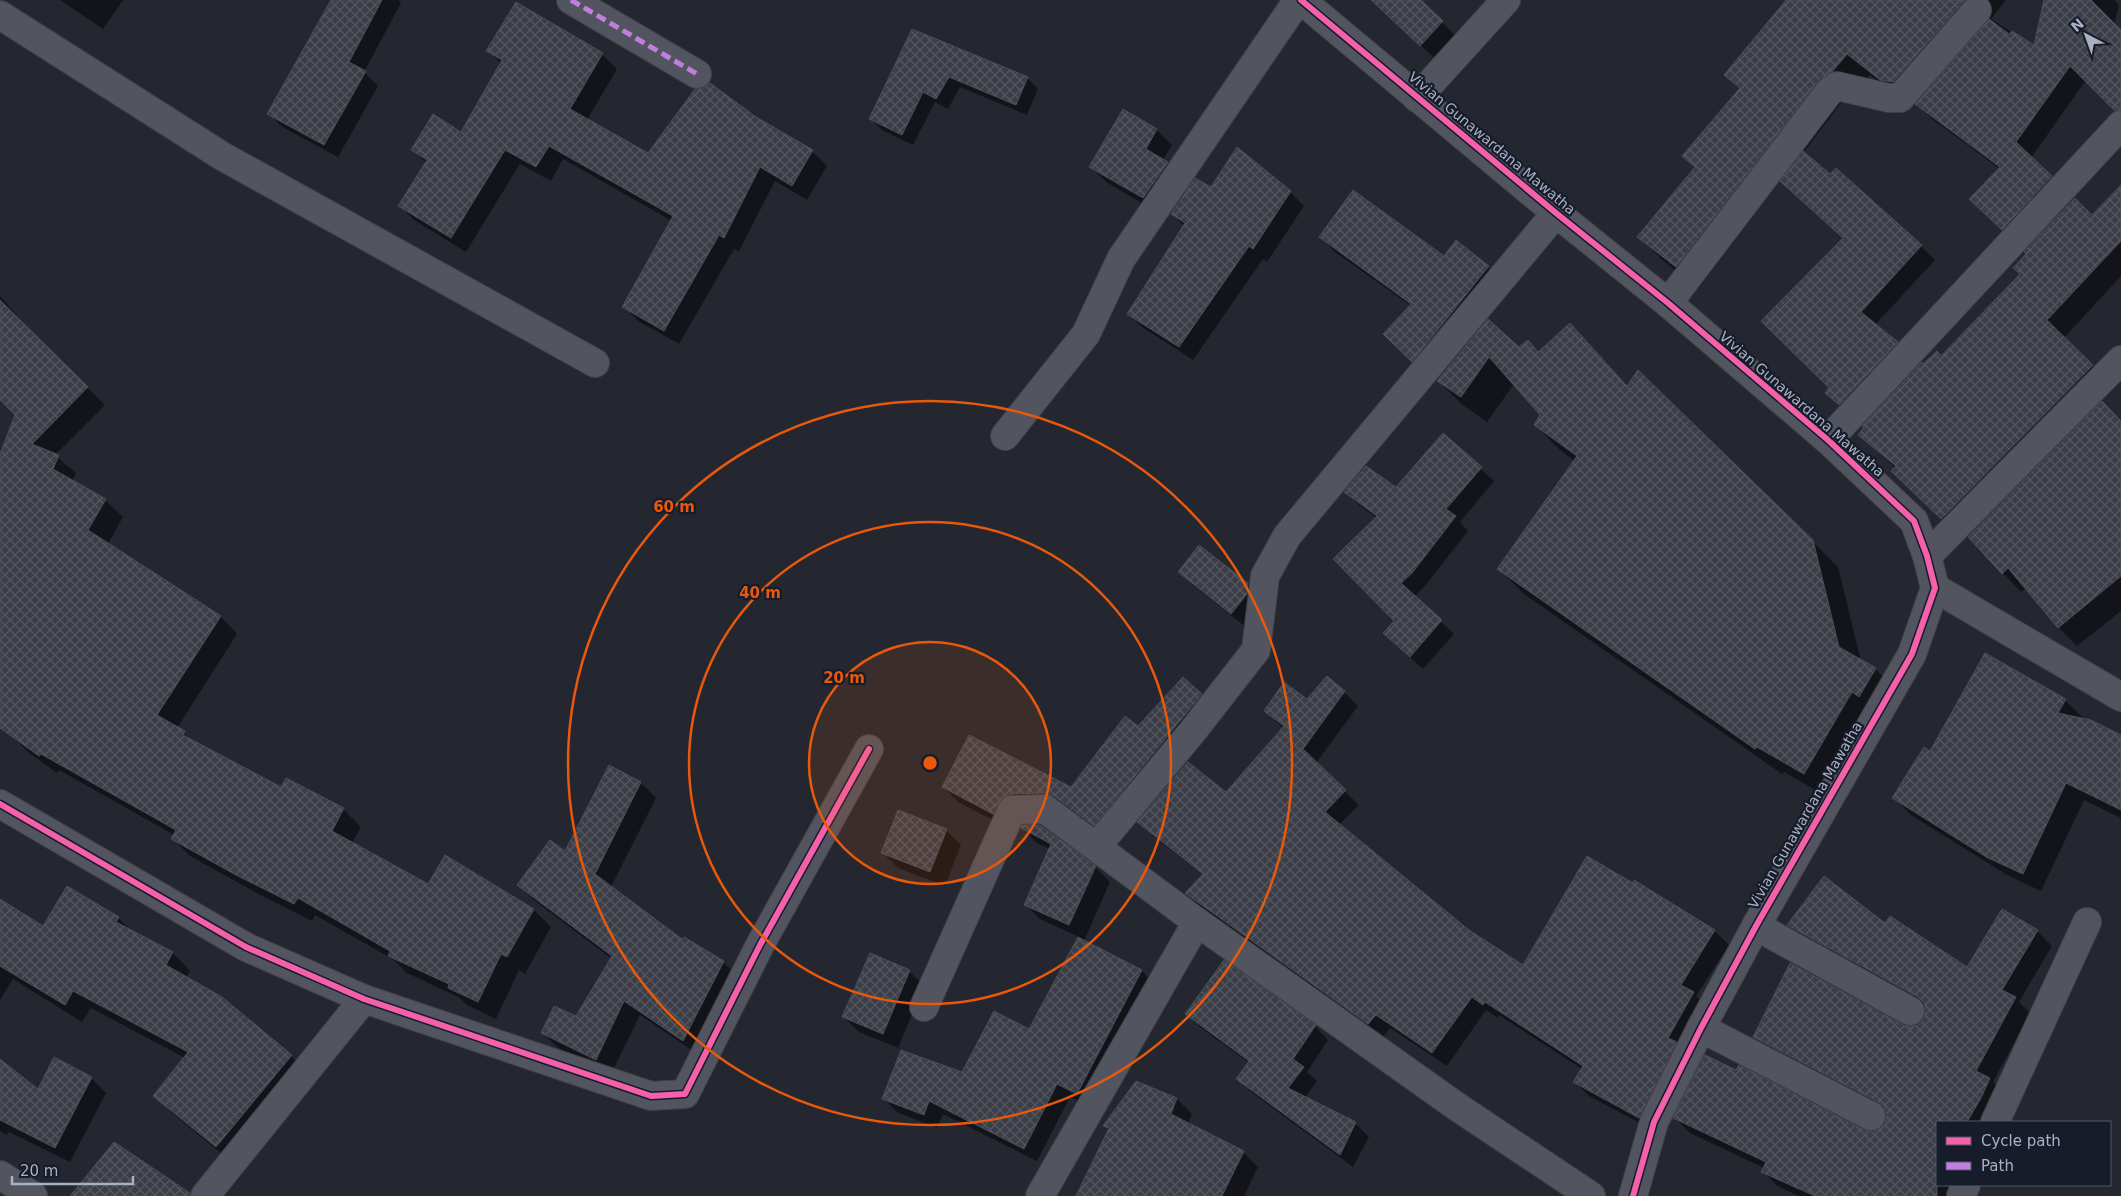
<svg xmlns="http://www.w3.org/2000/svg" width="2121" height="1196" font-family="'DejaVu Sans',sans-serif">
<defs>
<pattern id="building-cross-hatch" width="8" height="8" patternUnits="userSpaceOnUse" patternTransform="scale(1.25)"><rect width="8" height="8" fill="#3b3e47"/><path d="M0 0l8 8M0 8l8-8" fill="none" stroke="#555760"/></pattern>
</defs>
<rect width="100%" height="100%" fill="#242730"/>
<g fill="#0007">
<polygon points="60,0 123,0 103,29"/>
<polygon points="331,0 399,0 401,3 364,72 378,86 338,157 282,127 269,113"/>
<polygon points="1373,0 1419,0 1456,36 1434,58"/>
<polygon points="1788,0 2006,0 1991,19 2035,47 2045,0 2114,0 2119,5 2114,25 2121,32 2121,115 2086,80 2031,158 2066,192 2017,244 1986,214 2000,169 1932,119 1916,103 1904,102 1870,75 1855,93 1842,102 1803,153 1921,246 1935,260 1875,325 1911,358 1841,407 1826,393 1831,388 1844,238 1781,180 1698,289 1661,259 1639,236 1696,168 1741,90 1726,75"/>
<polygon points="516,4 602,54 617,69 587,120 648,155 756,118 812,151 827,166 807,200 775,181 739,251 734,249 679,344 638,321 624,306 672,221 563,159 551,181 520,164 466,252 414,220 400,206 426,163 413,150 461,133 501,64 488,50"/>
<polygon points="913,31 1027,78 1038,89 1027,115 960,87 948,109 935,102 913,145 882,130 871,119"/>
<polygon points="1157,130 1172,145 1162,161 1182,178 1159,213 1106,182 1091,167"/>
<polygon points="2121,187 2121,276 2064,338 2110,383 1959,535 1910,488 1896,468 1859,435 1923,365 1941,357 2092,216"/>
<polygon points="1211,189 1290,192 1304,206 1267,262 1263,259 1193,360 1142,327 1128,313 1184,226 1172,214"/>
<polygon points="1320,237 1488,267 1503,282 1428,375 1400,349 1411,306 1335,252"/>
<polygon points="0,296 36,337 105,405 55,455 76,473 72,481 105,500 123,517 108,544 220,616 237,634 177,728 194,742 282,789 343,809 361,827 352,843 428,886 446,857 534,910 551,927 525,974 519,970 496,1019 467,1005 460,998 407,973 394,960 315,915 312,921 255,892 190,856 172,838 174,835 59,770 57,773 28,752 10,734 0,715 0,458 22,403 0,382"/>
<polygon points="1488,321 1519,349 1538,353 1570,324 1628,386 1812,541 1838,567 1861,661 1875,669 1901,694 1831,799 1784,772 1782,774 1524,594 1498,568 1575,461 1561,451 1535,425 1542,415 1514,384 1487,422 1464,406 1438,381"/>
<polygon points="2121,421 2121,611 2077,646 2058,627 2026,588 2021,592 1969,537"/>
<polygon points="1443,435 1494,481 1460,522 1468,531 1425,586 1414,597 1454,634 1423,669 1398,646 1396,621 1377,518 1359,505 1346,492 1396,489"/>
<polygon points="1179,572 1248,584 1263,600 1247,628 1194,586"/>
<polygon points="1344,692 1358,706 1316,763 1359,805 1339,825 1468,931 1523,966 1635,882 1715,931 1729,945 1696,996 1707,1007 1653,1130 1589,1096 1575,1082 1582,1069 1499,1015 1498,1018 1486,1010 1447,1066 1390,1028 1383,1037 1203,909 1186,893 1203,875 1153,836 1139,822 1226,793 1283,728 1265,711"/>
<polygon points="1201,695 1216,710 1109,840 1061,808 1008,828 958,802 943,787 1071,788 1138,728"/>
<polygon points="2065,700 2083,718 2082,719 2121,736 2121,818 2084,800 2041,891 2007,875 1911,815 1894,798 1930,753"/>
<polygon points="610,767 641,783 656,798 611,887 682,941 723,962 738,977 699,1055 640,1015 611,1074 558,1048 543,1033 576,1017 612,959 534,900 519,885 565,853"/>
<polygon points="1022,828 1095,867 1110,882 1084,941 1142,971 1155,985 1090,1106 1070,1097 1037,1161 943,1114 937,1128 897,1112 884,1099 963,1074 1029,1031 1079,937 1040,919 1025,904 1050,849 1037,843"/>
<polygon points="946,830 961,845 945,886 898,868 883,853"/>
<polygon points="0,901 43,928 118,918 132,931 173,953 190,971 186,978 291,1056 308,1073 234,1164 172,1113 155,1095 185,1058 91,1008 82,1022 13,979 0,1000"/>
<polygon points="1788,925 1885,925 1967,969 2037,931 2052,946 2019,1002 2030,1013 1993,1082 2004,1093 1989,1122 1937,1122 1937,1185 1955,1185 1949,1196 1799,1196 1777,1186 1763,1171 1764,1168 1690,1133 1675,1118 1872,1133 1880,1130 1886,1124 1887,1113 1769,1052 1754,1037 1902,1026 1911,1028 1918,1026 1924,1020 1926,1007 1803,939"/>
<polygon points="909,971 924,986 898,1048 859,1032 844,1017"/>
<polygon points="1186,1014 1315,1026 1328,1040 1307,1072 1317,1081 1305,1098 1355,1123 1369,1137 1353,1167 1251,1092 1238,1079 1249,1063 1200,1027"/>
<polygon points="0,1060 38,1090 91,1078 106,1093 70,1162 9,1132 6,1135 0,1131"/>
<polygon points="1137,1082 1177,1099 1192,1114 1188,1124 1243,1152 1258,1167 1244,1196 1078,1196 1109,1130 1105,1126"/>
</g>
<g fill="url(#building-cross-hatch)" stroke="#4a4e58">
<polygon points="331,0 382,0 349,62 366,71 324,145 267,114"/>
<polygon points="1371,0 1421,0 1443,21 1420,46"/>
<polygon points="1786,0 1965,0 1893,82 1880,80 1847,54 1833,71 1819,80 1676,267 1637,237 1695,167 1682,156 1740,88 1724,75"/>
<polygon points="2044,0 2091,0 2121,30 2121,110 2115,111 2070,66 2016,142 2052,176 2002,230 1969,199 2000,167 1915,104 1989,19 2009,34 2012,31 2034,45"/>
<polygon points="516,2 603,53 570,109 648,153 695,89 704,88 710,83 756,117 813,150 792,186 760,167 724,238 719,235 664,331 622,307 673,216 549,146 536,167 505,150 451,238 398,206 427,160 411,150 433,114 461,132 502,60 486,51"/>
<polygon points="912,29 1028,77 1016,105 949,77 936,99 923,92 902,135 869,119"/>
<polygon points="1123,109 1157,129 1146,149 1168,162 1143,198 1089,167"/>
<polygon points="1237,147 1291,191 1253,249 1249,246 1179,347 1127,314 1185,223 1171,214 1195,178 1211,187"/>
<polygon points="1803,151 1830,174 1836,168 1922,245 1861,312 1898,342 1839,405 1825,393 1829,388 1761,321 1843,238 1780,181"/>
<polygon points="2121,185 2121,241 2047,320 2093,365 1941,519 1891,471 1896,466 1858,435 1864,427 1862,426 1922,362 1923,364 1937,351 1941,356 2020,274 2013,268 2026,254 2024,252 2075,198 2092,215"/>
<polygon points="1353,190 1444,256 1456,240 1489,266 1412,362 1383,334 1411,304 1319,237"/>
<polygon points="0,300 88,387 32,444 59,455 53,469 106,499 88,530 221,616 157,715 185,731 183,735 281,787 286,778 344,808 332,831 428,884 445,855 534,909 507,957 501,954 478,1002 448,988 449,984 388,956 390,951 298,898 294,904 236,875 171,839 176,830 41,754 39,756 0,728 0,454 15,415 0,400"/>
<polygon points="1488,319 1519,347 1528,340 1538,352 1570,323 1627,386 1638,370 1813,540 1839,647 1876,668 1859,697 1852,692 1804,774 1757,747 1755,749 1497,569 1577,456 1534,425 1540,415 1489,357 1461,397 1437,381"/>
<polygon points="2102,401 2121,421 2121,576 2058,628 2008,568 2002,574 1968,537"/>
<polygon points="1443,433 1482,467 1446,509 1456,516 1412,573 1401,583 1442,620 1410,657 1383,633 1394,621 1333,559 1377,516 1344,492 1366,466 1396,487"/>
<polygon points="1199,545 1248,583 1247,594 1231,614 1178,572"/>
<polygon points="1985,653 2066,699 2058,713 2091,720 2121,735 2121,810 2066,783 2023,874 1988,858 1892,798 1924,747 1930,751"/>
<polygon points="1327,676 1345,691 1303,749 1346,790 1325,812 1469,930 1523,965 1587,856 1633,883 1634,880 1715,930 1681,985 1694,992 1668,1038 1677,1042 1639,1118 1573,1082 1583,1066 1485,1002 1483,1005 1472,997 1432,1053 1376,1015 1368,1024 1185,893 1203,874 1137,822 1188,762 1226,792 1284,726 1264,711 1284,682 1307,699"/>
<polygon points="1183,677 1202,694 1094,826 1054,796 1045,793 1012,794 1004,797 998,804 993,814 942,787 969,735 1071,787 1125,716 1138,726"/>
<polygon points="609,765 641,782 595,874 682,939 684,937 724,961 683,1041 624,1001 596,1060 541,1033 554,1006 576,1016 612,956 517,885 550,840 565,851"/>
<polygon points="898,810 947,829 930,872 881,853"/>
<polygon points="1022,825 1040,825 1096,866 1069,925 1024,905 1051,844 1021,828"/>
<polygon points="1824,876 1885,923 1890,916 1967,967 2002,909 2038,930 2002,990 2016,997 1976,1071 1990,1078 1981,1098 1967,1122 1937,1122 1937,1196 1815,1196 1761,1172 1766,1162 1673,1118 1705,1055 1736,1070 1739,1065 1864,1130 1872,1132 1879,1129 1885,1124 1887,1115 1884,1107 1878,1102 1753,1037 1790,963 1903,1025 1911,1027 1918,1025 1924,1018 1926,1010 1924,1003 1918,997 1787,925"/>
<polygon points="67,886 119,917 116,922 173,952 166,965 222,997 292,1055 216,1147 153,1096 188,1052 73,991 65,1005 0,966 0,899 43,926"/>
<polygon points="1078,937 1142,970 1077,1094 1057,1084 1024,1149 929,1101 924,1115 882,1099 901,1050 962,1072 994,1011 1029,1029"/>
<polygon points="870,953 910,970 883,1034 842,1017"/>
<polygon points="1224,960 1316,1025 1293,1059 1304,1067 1288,1088 1356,1122 1340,1155 1236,1079 1249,1061 1185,1014"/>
<polygon points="54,1057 92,1077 55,1148 0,1120 0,1059 38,1089"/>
<polygon points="1136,1081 1177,1098 1171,1114 1244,1151 1222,1196 1076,1196 1109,1128 1103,1126"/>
<polygon points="114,1142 190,1193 190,1196 70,1196"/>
</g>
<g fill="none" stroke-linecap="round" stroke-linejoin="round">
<defs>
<g id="minor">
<polyline points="571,0 697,74"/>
<polyline points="1301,0 1556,213 1668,303 1828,440 1914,521 1927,556 1935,588 1912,654 1756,926 1701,1028 1654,1122 1633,1196"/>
<polyline points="0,15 222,156 595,363"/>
<polyline points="1417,98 1506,0"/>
<polyline points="1668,303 1829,92 1837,86 1889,98 1900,98 1977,10"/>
<polyline points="1005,436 1086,334 1121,259 1298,0"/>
<polyline points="1828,440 2121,125"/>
<polyline points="1927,556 2121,360"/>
<polyline points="1935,588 2121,697"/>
<polyline points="0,804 246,947 364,999 651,1096 685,1094 760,945 869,749"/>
<polyline points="1097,846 1192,732 1256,650 1265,576 1287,536 1556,213"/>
<polyline points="1756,926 1910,1011"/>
<polyline points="924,1007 1012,810 1045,809 1197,922 1456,1106 1591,1196"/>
<polyline points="1701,1028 1871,1116"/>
<polyline points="1995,1122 2087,922"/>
<polyline points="0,1175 33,1196"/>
<polyline points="205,1196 364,999"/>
<polyline points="1040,1196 1197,922"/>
<polyline points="1961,1196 1966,1185"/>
</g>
</defs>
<use href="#minor" stroke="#40424a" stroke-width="30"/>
<use href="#minor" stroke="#52555f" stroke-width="28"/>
<polyline stroke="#c07fdc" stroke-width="5" stroke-dasharray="10 5" stroke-linecap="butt" points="571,0 697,74"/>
<defs>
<g id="cycleway">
<polyline points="1301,0 1556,213 1668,303 1828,440 1914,521 1927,556 1935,588 1912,654 1756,926 1701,1028 1654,1122 1633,1196"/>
<polyline points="0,804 246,947 364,999 651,1096 685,1094 760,945 869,749"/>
</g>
</defs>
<use href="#cycleway" stroke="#171c2a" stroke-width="9"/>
<use href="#cycleway" stroke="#f560ab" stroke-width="6"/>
</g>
<circle cx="930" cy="763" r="121" fill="#e8590c" fill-opacity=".12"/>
<g fill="none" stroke="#e8590c" stroke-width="2.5">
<circle cx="930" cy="763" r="121"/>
<circle cx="930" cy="763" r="241"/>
<circle cx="930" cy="763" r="362"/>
</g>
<g text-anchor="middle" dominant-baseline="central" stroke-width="4.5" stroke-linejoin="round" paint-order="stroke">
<g font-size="14" fill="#aab0c4" stroke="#171c2a">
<text transform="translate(1492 143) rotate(40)">Vivian Gunawardana Mawatha</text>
<text transform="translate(1802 404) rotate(41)">Vivian Gunawardana Mawatha</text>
<text transform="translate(1805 815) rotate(-60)">Vivian Gunawardana Mawatha</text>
</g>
</g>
<circle cx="930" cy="763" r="8" fill="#e8590c" stroke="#171c2a" stroke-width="2.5"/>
<g font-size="15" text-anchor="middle" font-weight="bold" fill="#e8590c" stroke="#171c2a" stroke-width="4.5" stroke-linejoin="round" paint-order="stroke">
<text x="674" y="512">60 m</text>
<text x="760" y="598">40 m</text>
<text x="844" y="683">20 m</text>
</g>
<rect x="1936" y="1121" width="175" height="65" fill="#171c2a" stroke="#525768"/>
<rect x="1946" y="1137" width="25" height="8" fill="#f560ab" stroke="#525768"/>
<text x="1981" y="1146" font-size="15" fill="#aab0c4">Cycle path</text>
<rect x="1946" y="1162" width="25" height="8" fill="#c07fdc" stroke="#525768"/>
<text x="1981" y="1171" font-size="15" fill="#aab0c4">Path</text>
<g transform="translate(2086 35) rotate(319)" stroke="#171c2a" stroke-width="4" paint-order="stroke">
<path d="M0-4L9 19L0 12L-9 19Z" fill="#aab0c4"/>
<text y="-8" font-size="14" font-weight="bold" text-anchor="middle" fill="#aab0c4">N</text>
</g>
<path d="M12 1176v8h121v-8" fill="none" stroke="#aab0c4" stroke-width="2.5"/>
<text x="20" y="1176" font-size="15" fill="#aab0c4" stroke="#171c2a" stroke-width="4" paint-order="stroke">20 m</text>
</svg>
